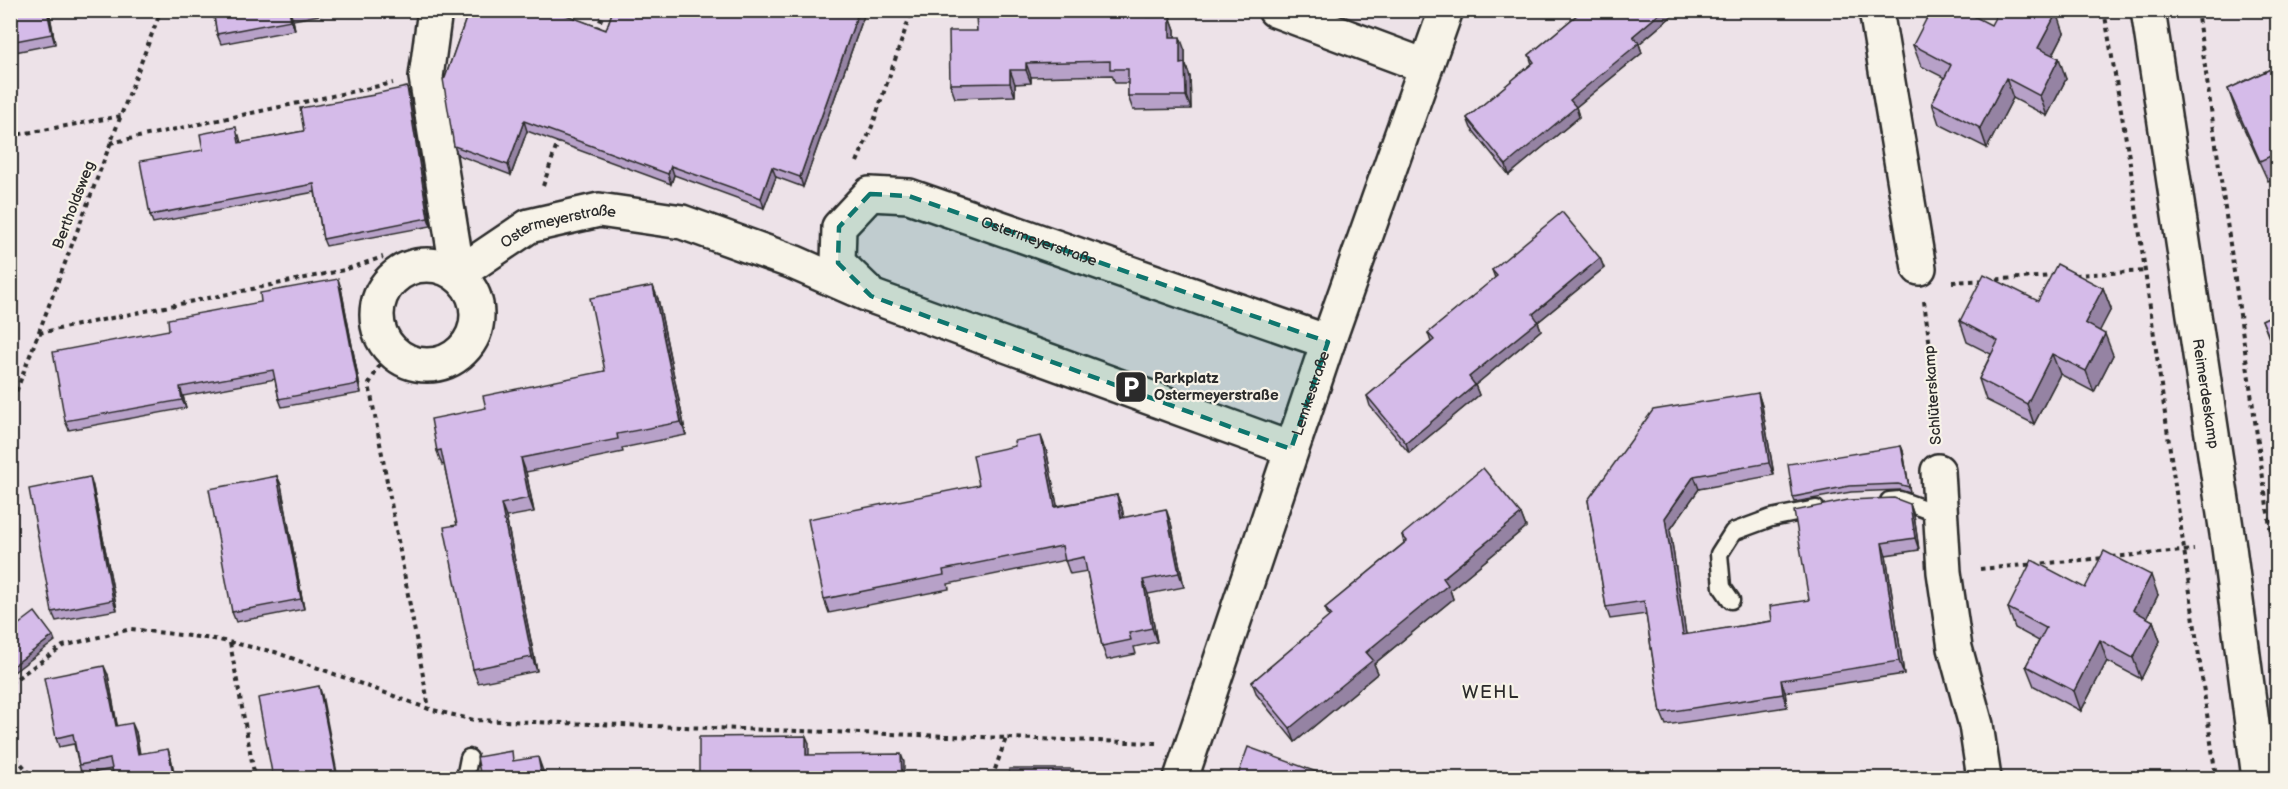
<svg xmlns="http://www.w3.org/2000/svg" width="2288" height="789" font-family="'Balsamiq Sans',sans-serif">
<rect width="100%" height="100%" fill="#ede2e8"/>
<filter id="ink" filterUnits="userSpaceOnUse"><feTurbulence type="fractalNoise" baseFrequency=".0167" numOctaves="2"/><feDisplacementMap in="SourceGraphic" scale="12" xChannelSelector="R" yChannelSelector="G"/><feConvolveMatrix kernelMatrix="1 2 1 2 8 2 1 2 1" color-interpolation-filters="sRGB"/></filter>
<g filter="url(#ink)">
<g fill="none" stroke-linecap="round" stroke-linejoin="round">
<defs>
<g id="service">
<polyline points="1889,501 1900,500 1941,515"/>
<polyline points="1731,600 1722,587 1719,554 1733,532 1771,518 1816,509"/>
<polyline points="465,778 469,758"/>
</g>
<g id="minor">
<path id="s1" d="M435,10l-9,67 32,197 71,-48 70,-16 83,12 111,40 78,34 420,153"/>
<polyline points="1275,10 1425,66"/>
<polyline points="1876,10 1919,268"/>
<circle cx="427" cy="315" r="50"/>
<path id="s2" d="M866,290l-28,-27 1,-36 31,-33 39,2 419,146"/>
<polyline points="1938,471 1944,572 1955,648 1976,725 1984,778"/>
<path id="s3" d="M1181,778l147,-436 118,-332"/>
</g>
<g id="secondary">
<path id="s4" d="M2148,10l81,537 30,231"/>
</g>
</defs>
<use href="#service" stroke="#2b2b2b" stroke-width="21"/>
<use href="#minor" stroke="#2b2b2b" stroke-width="38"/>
<use href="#secondary" stroke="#2b2b2b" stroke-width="38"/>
<g stroke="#2b2b2b" stroke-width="4" stroke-dasharray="4.5 4.5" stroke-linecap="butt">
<polyline points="2104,10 2129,157 2216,778"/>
<polyline points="2197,10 2278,584"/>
<polyline points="597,30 604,10"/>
<polyline points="10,136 121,116"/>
<polyline points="110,143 393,83"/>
<polyline points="857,162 873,124 912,10"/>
<polyline points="543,186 559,139"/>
<polyline points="2075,275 2145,271"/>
<polyline points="1952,282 2055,276"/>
<polyline points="1924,301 1932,362 1936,437"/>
<polyline points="39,333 344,270 383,257"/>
<polyline points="389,349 369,384 429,708"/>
<polyline points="10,408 161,10"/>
<polyline points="2112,557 2194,550"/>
<polyline points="1980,569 2104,558"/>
<polyline points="230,643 255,778"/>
<polyline points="10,683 63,646 131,629 214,639 275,652 429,709 474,720 1156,743"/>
<polyline points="10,750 33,778"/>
<polyline points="992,778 1006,738"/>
</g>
<use href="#service" stroke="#f7f3e8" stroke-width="16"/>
<use href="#minor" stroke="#f7f3e8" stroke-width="33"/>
<use href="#secondary" stroke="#f7f3e8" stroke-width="33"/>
</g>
<g fill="#b7a1c8" stroke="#2b2b2b" stroke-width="1.5">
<polygon points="10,10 49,10 55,44 10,53"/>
<polygon points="213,10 346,10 293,20 295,30 221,44 217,34"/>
<polygon points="469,10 560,10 559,13 606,30 613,10 866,10 803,187 776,177 764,208 674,175 671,184 527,131 511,175 458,155 454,146 445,78"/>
<polygon points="976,10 1152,10 1152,16 1170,16 1175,30 1175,37 1185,51 1185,63 1190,77 1191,109 1133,110 1128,96 1128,83 1115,83 1112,75 1031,77 1031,83 1015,84 1015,96 955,98 950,84 977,31"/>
<polygon points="1583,10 1679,10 1639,44 1642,53 1576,107 1579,117 1509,175 1471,128 1467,118 1532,64 1529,55"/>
<polygon points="1991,25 2064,33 2053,55 2066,79 2047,116 2013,98 1987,148 1939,124 1932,103 1945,78 1921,66 1913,45"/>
<polygon points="2277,66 2277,177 2268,181 2235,109 2228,89"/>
<polygon points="410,95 431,226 326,246 323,239 315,192 153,223 150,215 203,150 239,135 241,143 304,131"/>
<polygon points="1600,258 1604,268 1538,322 1541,330 1475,385 1479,395 1409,453 1370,406 1367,396 1431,342 1428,333 1495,278 1492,270"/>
<polygon points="341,288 361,393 282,407 279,399 275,379 183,396 186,408 69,430 65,421 169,330"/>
<polygon points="2103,288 2111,309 2099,331 2113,355 2094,392 2060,374 2034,424 1986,400 1979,379 1991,354 1967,342 1960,321 2038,301"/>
<polygon points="658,299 686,435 622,448 623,452 526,472 534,512 506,517 537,671 478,683 473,669 457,525 444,464 442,465 437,451 486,408 605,371"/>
<polygon points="2277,313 2277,359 2262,320"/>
<polygon points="1758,393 1762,406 1774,475 1699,489 1670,530 1686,635 1772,621 1809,600 1910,504 1914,516 1919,550 1886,555 1904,674 1785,692 1787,707 1666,725 1661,713 1646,614 1610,619 1606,607 1588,500"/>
<polygon points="1901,446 1903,451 1910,493 1900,490 1851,492 1795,502 1793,497"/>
<polygon points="1046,449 1057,506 1117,495 1122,508 1124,518 1171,523 1184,587 1148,594 1157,642 1134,647 1136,654 1107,660 1102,646 1087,571 1070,574 1065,560 948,584 949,589 829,613 824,599 979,485"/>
<polygon points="277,476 281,485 304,609 236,622 232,612"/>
<polygon points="93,487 117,610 56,621 52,612"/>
<polygon points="1521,514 1526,527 1450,590 1453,599 1374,664 1378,673 1295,742 1257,695 1252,682 1329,617 1325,608 1404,543 1402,535"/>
<polygon points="2085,588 2158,595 2147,618 2153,621 2160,641 2141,679 2107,661 2081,711 2034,686 2026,666 2039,641 2015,628 2008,608"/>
<polygon points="108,675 117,726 136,732 140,754 171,758 175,778 114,778 112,769 82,775 79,765 74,744 59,747 56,738"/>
</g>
<g fill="#9583a3" stroke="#2b2b2b" stroke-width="1.5">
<polygon points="47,10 49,10 55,44 52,34"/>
<polygon points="289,10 293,20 295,30 291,20"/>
<polygon points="859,10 866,10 803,187 800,177"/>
<polygon points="1147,10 1152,10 1152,30 1147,17"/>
<polygon points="1664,10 1679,10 1639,44 1642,53 1576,107 1579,117 1509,175 1506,165 1633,36"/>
<polygon points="2057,12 2064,33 2046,68 2038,48"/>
<polygon points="1170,16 1175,30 1175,51 1170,37"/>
<polygon points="1180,37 1185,51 1185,77 1180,64"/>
<polygon points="2059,58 2066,79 2047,116 2040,96"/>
<polygon points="1026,63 1031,77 1031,83 1026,70"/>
<polygon points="1185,63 1190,77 1191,109 1186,96"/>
<polygon points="1010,70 1015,84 1015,96 1010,83"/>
<polygon points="2006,78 2013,98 1987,148 1980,128"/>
<polygon points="407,87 410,95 431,226 428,218"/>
<polygon points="524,121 527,131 511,175 508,165"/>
<polygon points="671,166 674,175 671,184 668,174"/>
<polygon points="772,167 776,177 764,208 761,198"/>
<polygon points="1600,258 1604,268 1538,322 1541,330 1473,387 1469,377 1533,314"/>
<polygon points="338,279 341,288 361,393 358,384"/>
<polygon points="653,286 658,299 686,435 681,422"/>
<polygon points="2103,288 2111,309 2093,344 2085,323"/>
<polygon points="2105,334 2113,355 2094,392 2086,371"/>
<polygon points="2052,354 2060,374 2034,424 2027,404"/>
<polygon points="1475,385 1479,395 1409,453 1406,443"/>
<polygon points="180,387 183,396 186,408 182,400"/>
<polygon points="1758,393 1762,406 1774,475 1769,463"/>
<polygon points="1041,436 1046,449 1060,520 1055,507"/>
<polygon points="1901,446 1903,451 1910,493 1909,487"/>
<polygon points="521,458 526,472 534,512 529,498"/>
<polygon points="277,476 281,485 304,609 301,599"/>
<polygon points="1694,476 1699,489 1670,530 1688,647 1683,635 1665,518"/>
<polygon points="90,477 93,487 117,610 113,600"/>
<polygon points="1117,495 1122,508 1126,532 1121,518"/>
<polygon points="501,504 506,517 537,671 532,657"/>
<polygon points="1910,504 1914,516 1919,550 1915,538"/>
<polygon points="1166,509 1171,523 1184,587 1179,573"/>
<polygon points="1521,514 1526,527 1450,590 1453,599 1374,664 1378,673 1295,742 1290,728 1443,578"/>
<polygon points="1882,543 1886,555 1904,674 1899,661"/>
<polygon points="2151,575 2158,595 2140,631 2133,610"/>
<polygon points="1143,580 1148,594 1157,642 1152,628"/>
<polygon points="2153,621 2160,641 2141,679 2133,658"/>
<polygon points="53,636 55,641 10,675 10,668"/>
<polygon points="2100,640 2107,661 2081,711 2074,691"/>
<polygon points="104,666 108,675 119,735 116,726"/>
<polygon points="1781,680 1785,692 1787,707 1783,694"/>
<polygon points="319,686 322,695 338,778 337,778"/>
<polygon points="132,723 136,732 141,763 138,754"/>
<polygon points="806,736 809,743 809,763 806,755"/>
<polygon points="168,749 171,758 175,778 174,778"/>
<polygon points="901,754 904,762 904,778 902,778"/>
<polygon points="538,757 543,771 544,778 542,778"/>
<polygon points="1073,769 1076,778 1073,778"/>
</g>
<g fill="#d5bbe9" stroke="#2b2b2b" stroke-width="1.5">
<polygon points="10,10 47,10 52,34 10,42"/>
<polygon points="213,10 289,10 291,20 217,34"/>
<polygon points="469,10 553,10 606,30 613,10 859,10 800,177 772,167 761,198 671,166 668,174 524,121 508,165 454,146 443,79 445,78"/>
<polygon points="976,10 1147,10 1147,17 1170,16 1170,37 1180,37 1180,64 1185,63 1186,96 1128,96 1128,69 1110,69 1110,61 1026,63 1026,70 1010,70 1010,83 950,84 949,31 977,31"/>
<polygon points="1583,10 1664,10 1633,36 1639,43 1570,100 1576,107 1506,165 1467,118 1534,62 1529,55"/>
<polygon points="1931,10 1962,10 1991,25 1999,10 2053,10 2057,12 2038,48 2059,58 2040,96 2006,78 1980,128 1932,103 1951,65 1913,45"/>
<polygon points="2277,66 2277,153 2260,161 2228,89"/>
<polygon points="407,87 428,218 323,239 314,184 150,215 140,161 203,150 200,134 236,127 239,143 304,131 300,108 374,95 374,94"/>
<polygon points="1562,212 1600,258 1533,314 1538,321 1469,377 1475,385 1406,443 1367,396 1434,340 1428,333 1497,276 1492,270"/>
<polygon points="2057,264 2103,288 2085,323 2105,334 2086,371 2052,354 2027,404 1979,379 1998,341 1960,321 1984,274 2038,301"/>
<polygon points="338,279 358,384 279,399 273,370 180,387 182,400 65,421 53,352 169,330 168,319 261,302 260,293"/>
<polygon points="653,286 681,422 617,434 618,439 521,458 529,498 501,504 532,657 473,669 444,527 457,525 441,450 437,451 431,419 486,408 483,396 605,371 590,298"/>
<polygon points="2277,313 2277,355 2262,320"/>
<polygon points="1758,393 1769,463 1694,476 1665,518 1683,635 1772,621 1770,606 1809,600 1794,511 1848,500 1894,498 1910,504 1915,538 1882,543 1899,661 1781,680 1783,694 1661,713 1644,601 1606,607 1588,500 1653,410"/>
<polygon points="1041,436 1055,507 1117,495 1121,518 1166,509 1179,573 1143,580 1152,628 1129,633 1131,640 1102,646 1084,557 1065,561 1062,546 943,570 944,575 824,599 808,519 979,485 973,455 1015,446 1014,441"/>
<polygon points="1901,446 1909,487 1898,484 1849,486 1793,497 1788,464"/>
<polygon points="1483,468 1521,514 1443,578 1448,585 1366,652 1373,660 1290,728 1252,682 1331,615 1325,608 1407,541 1402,535"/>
<polygon points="277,476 301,599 232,612 209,489"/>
<polygon points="90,477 113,600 52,612 29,489"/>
<polygon points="2104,551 2151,575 2133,610 2153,621 2133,658 2100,640 2074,691 2026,666 2046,628 2008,608 2032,560 2085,588"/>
<polygon points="35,612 53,636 10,668 10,631"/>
<polygon points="104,666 116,726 132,723 138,754 168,749 174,778 114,778 110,759 79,765 73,734 56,738 44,678"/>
<polygon points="319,686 337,778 273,778 258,698"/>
<polygon points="806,736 806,755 901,754 902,778 699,778 699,737"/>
<polygon points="1248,747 1333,778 1237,778"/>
<polygon points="512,751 513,761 538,757 542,778 481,778 477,757"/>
<rect x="1009" y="769" width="64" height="9"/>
</g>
</g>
<path fill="#0f766e" fill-opacity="0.2" stroke="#0f766e" stroke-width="4.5" stroke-dasharray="12 8" stroke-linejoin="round" d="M870,194l39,2 419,146 -37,107 -420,-153 -33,-33 1,-36z"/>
<defs>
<symbol id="parking-square" viewBox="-11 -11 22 22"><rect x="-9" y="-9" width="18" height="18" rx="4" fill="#2b2b2b" stroke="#f7f3e8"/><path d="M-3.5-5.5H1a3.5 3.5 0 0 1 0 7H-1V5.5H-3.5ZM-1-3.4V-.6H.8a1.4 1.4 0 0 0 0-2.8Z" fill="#fff"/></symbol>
</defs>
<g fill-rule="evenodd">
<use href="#parking-square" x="1112" y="368" width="38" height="38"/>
</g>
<g text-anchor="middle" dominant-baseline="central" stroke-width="4.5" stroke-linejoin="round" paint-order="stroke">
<g font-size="15" fill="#2b2b2b" stroke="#f7f3e8">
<text transform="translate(74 205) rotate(-69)">Bertholdsweg</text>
<text stroke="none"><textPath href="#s1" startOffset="381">Ostermeyerstraße</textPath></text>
<text stroke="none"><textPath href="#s2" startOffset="297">Ostermeyerstraße</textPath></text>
<text stroke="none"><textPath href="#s3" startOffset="406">Lemkestraße</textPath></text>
<text stroke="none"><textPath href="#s4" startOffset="388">Reimerdeskamp</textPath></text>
<text transform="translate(1933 395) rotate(-94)">Schlüterskamp</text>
</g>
<g font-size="15" font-weight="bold" fill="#2b2b2b" stroke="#f7f3e8" text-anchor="start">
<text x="1154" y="378">Parkplatz<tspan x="1154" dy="17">Ostermeyerstraße</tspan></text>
</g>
<g font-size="18" letter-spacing="1.5" fill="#2b2b2b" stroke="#f7f3e8">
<text x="1491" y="692">WEHL</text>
</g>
</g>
<rect width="2288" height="789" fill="none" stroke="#f7f3e8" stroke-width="36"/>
<rect x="18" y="18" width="2252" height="753" fill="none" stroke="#2b2b2b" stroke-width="2" filter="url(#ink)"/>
</svg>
